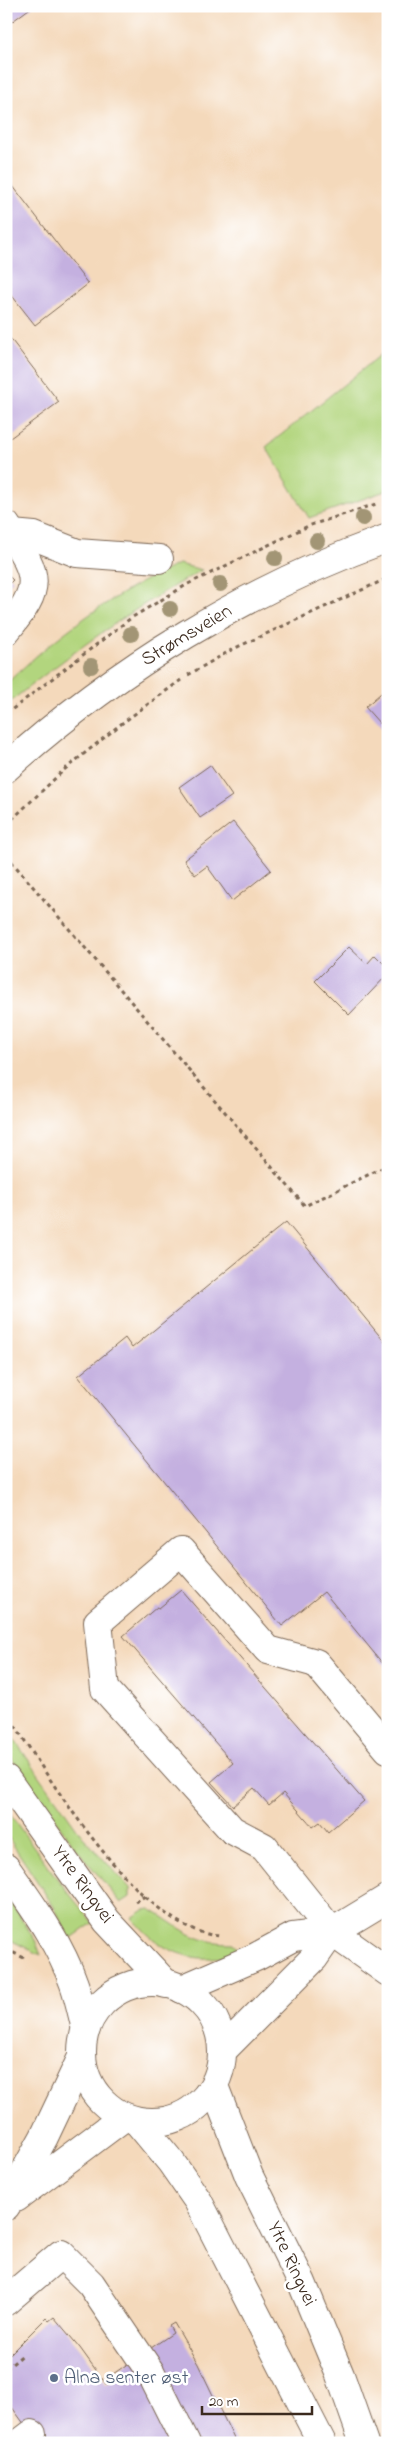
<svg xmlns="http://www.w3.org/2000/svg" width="394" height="2449" font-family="'Indie Flower',sans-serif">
<rect width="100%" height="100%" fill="#fff"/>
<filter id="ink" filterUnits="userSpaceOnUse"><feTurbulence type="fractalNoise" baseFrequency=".02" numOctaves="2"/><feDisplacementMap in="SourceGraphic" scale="10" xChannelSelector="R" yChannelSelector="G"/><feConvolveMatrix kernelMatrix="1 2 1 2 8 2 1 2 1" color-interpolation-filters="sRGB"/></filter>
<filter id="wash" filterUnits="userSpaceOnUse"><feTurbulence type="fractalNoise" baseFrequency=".0096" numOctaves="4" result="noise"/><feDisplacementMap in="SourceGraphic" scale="20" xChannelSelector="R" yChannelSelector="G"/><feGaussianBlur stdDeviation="1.12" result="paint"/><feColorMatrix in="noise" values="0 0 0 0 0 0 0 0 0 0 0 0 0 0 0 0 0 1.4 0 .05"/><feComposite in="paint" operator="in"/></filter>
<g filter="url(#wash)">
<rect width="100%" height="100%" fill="#f4d9bb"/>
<g fill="#b2d57e" stroke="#76804e">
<polygon points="388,349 388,490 309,518 266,447"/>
<path d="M179,564l23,6c-70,38 -133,85 -196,135v-21c50,-49 109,-92 173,-120z"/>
<polygon points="6,1728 82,1836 130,1888 130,1897 121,1903 74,1846 6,1751"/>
<polygon points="6,1809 59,1881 93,1923 70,1939 54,1907 6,1834"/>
<polygon points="6,1894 35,1940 41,1955 6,1938"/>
<path d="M150,1909c33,19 41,34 83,34l4,6c-22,16 -56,9 -77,-5 -11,-7 -19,-17 -28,-26l12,-8z"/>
</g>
<g id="blocks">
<g fill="#c4b0e0">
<polygon points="6,6 33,6 6,26"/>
<polygon points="6,177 88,284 35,325 6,288"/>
<polygon points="6,333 59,402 6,441"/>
<polygon points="6,574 13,580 6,587"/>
<polygon points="388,687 388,733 365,707"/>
<polygon points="210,765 232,796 200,818 179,787"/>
<polygon points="233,822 271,870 232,901 207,866 195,875 184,860"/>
<polygon points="349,947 367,964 375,955 388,968 388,974 349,1015 315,981"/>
<polygon points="286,1222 388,1346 388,1670 324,1592 282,1626 78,1376 125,1338 132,1348"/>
<polygon points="181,1590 364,1801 328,1832 320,1822 313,1827 283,1793 269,1805 254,1788 233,1806 211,1782 233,1763 123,1636 157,1607 159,1608"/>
<polygon points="54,2317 80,2348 106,2384 113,2381 110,2376 173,2333 169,2326 174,2323 198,2364 236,2443 38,2443 6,2399 6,2358 46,2318 49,2321"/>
</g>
</g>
</g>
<g filter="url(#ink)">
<use href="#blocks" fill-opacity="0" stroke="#7c6755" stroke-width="1"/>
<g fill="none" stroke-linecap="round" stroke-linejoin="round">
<defs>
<g id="minor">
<path d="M6,525c31,50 40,58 0,106"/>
<polyline points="12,534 34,536 77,553 159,559"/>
<polyline points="388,1749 316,1663 268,1650 181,1551 98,1622 105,1689 232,1830 264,1847 332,1932 388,1972"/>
<polyline points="182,1989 256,1957 293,1937 332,1932"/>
<polyline points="222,2051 314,1958 332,1932 388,1898"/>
<polyline points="16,2198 124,2117"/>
<polyline points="6,2206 44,2137 82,2057"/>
<polyline points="6,2301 61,2254 91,2284 151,2373 186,2443"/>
<polyline points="20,2443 32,2434"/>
</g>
<g id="major">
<path d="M6,768c111,-100 241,-179 382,-230"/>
<polyline points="6,1779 107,1921 166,1984"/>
<path d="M6,1868c25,36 54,75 68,116 5,14 8,30 12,45"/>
<circle cx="152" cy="2052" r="70"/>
<polyline points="214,2086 249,2176 302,2283 340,2375 364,2443"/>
<polyline points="137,2121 171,2162 198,2201 322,2443"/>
</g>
</defs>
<use href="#minor" stroke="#7c6755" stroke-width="30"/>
<use href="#major" stroke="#7c6755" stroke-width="30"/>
<g stroke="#7c6755" stroke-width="3" stroke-dasharray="4 4" stroke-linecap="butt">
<polyline points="188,675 233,649 388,578"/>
<polyline points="6,714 131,618 188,584 308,526 376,504"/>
<polyline points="6,825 64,770 121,724 181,680"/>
<polyline points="6,855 305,1206 388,1165"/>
<path d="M6,1712c42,63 133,219 214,224"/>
<polyline points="135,1902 145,1896"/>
<polyline points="6,1949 26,1959"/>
<polyline points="6,2369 24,2354"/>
</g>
<use href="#minor" stroke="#fff" stroke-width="28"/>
<use href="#major" stroke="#fff" stroke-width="28"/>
</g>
<g fill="#a29575">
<circle cx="363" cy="518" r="8"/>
<circle cx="317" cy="541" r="8"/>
<circle cx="275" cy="558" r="8"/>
<circle cx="220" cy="584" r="8"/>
<circle cx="170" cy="609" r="8"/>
<circle cx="131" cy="634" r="8"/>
<circle cx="91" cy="666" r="8"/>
</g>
</g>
<circle fill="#5c6f8a" stroke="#fff" stroke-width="2" cx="54" cy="2378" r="5"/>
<g text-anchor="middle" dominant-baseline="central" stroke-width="5" stroke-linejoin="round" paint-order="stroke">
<g font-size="20" fill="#3b2a1e" stroke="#fff">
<text transform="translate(187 636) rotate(-31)">Strømsveien</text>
<text transform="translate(82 1885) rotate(54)">Ytre Ringvei</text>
<text transform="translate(291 2264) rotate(65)">Ytre Ringvei</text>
</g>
<g font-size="20" fill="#4e5e75" stroke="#fff" text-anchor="start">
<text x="64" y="2378">Alna senter øst</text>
</g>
</g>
<rect width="394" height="2449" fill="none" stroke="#fff" stroke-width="25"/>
<path d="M202 2406v8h110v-8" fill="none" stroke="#3b2a1e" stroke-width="2.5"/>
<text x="209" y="2406" font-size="15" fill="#3b2a1e" stroke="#ffffff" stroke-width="4" paint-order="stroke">20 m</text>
</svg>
